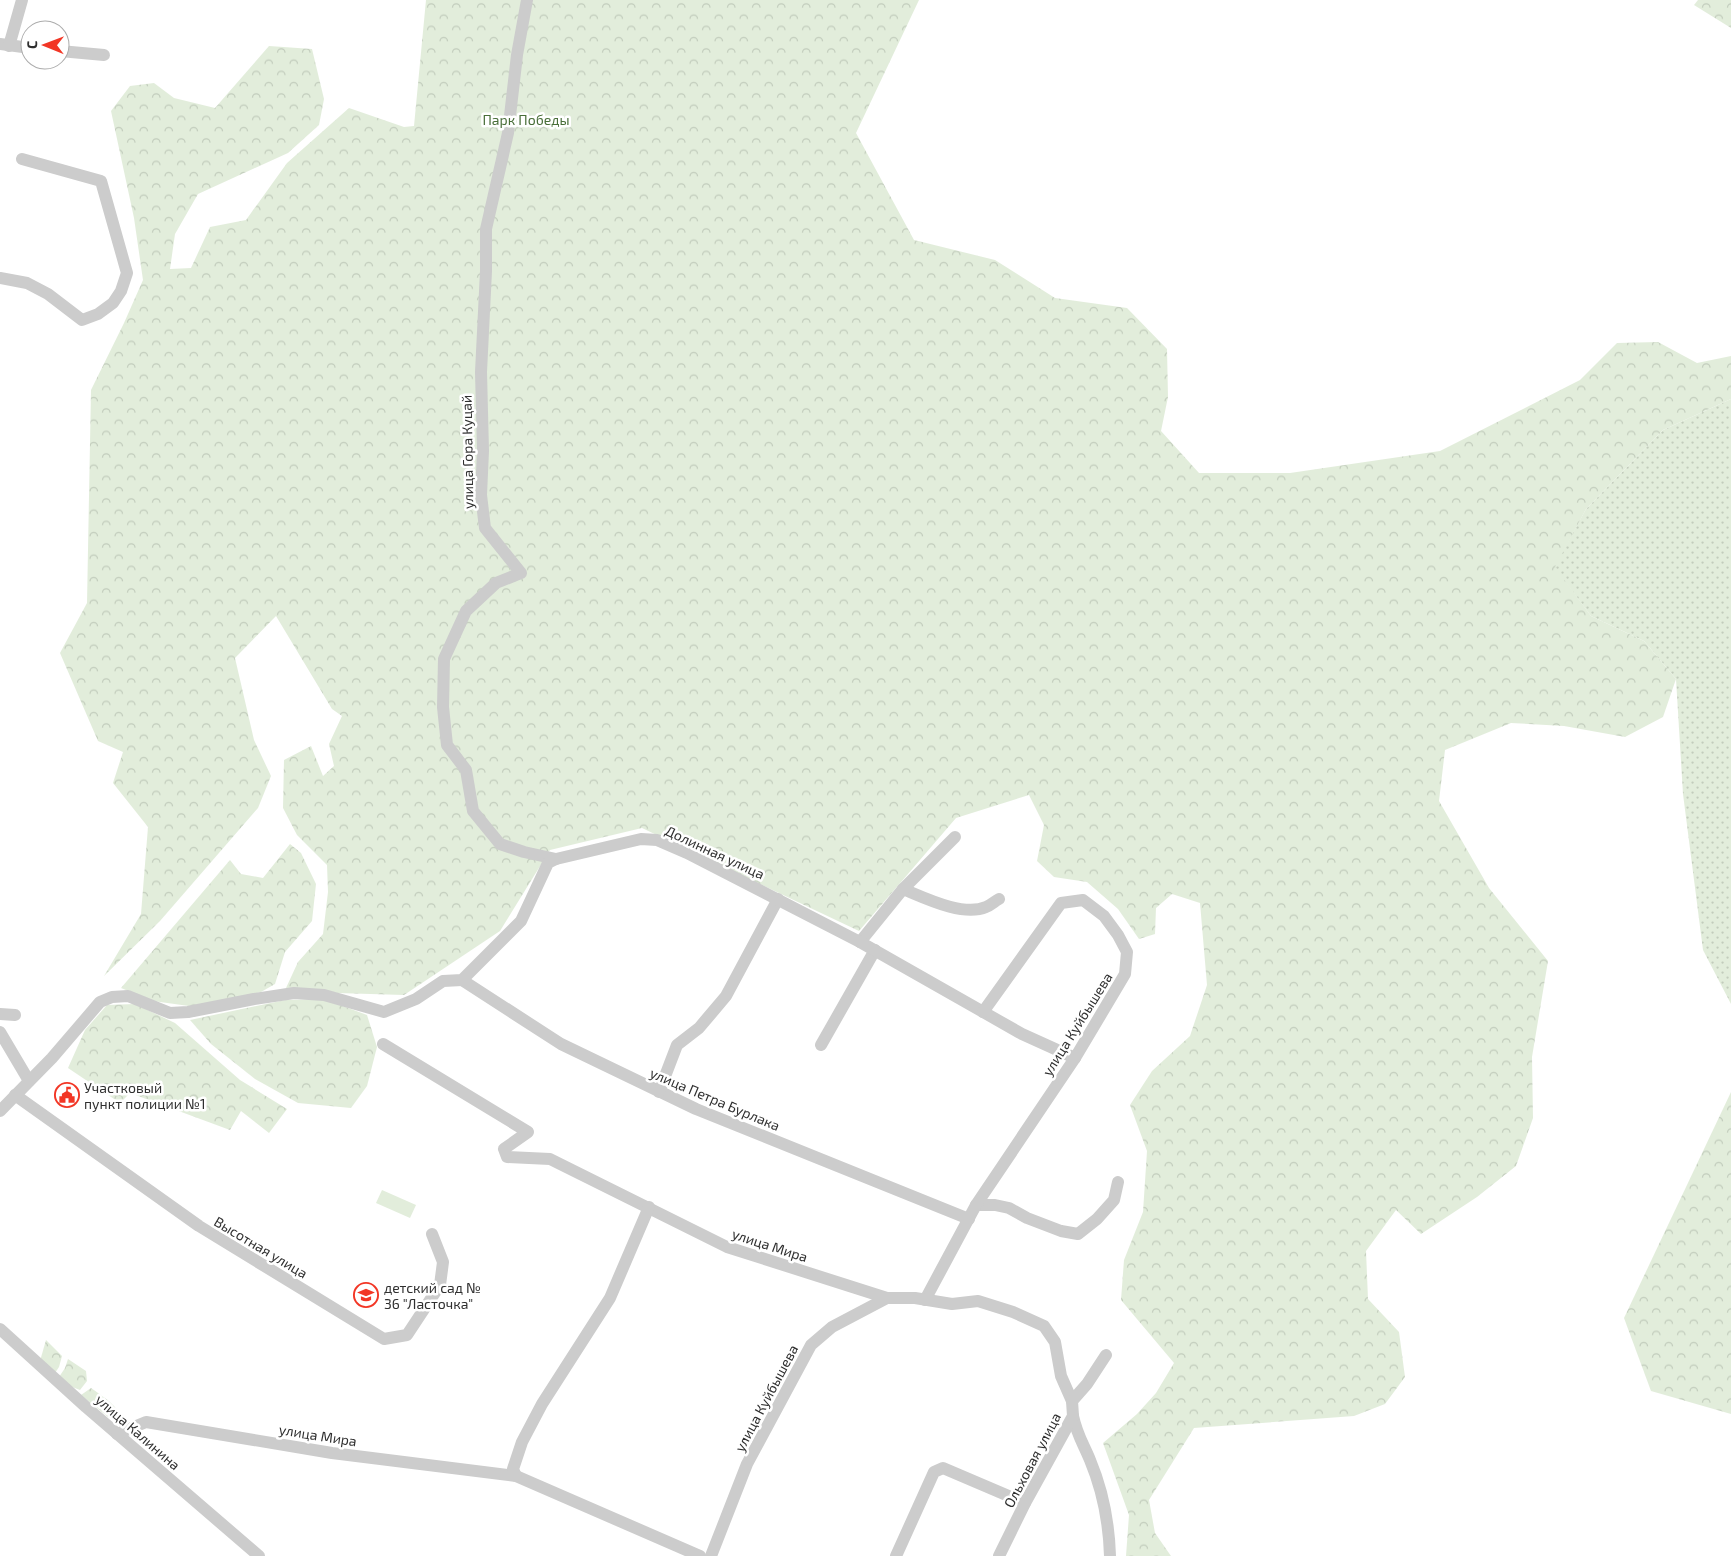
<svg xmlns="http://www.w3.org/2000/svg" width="1731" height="1556" font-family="'Exo 2',sans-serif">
<defs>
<pattern id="grass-dots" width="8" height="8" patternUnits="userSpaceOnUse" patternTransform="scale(1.25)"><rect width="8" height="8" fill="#e2eddb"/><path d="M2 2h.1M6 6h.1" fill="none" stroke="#c2ccbc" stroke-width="1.8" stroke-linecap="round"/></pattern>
<pattern id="forest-crowns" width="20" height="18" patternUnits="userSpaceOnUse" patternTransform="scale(1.25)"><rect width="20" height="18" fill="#e2eddb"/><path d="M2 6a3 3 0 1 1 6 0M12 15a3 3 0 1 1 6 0" fill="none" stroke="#c2ccbc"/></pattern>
</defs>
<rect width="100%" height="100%" fill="#fff"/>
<polygon fill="url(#grass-dots)" points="1731,399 1731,1004 1703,950 1683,794 1676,679 1644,641 1591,616 1554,567 1586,509 1663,430"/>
<g fill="url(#forest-crowns)">
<polygon points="426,0 919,0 856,133 914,240 995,260 1055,298 1127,308 1167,349 1168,397 1161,431 1199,473 1290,473 1440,451 1580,380 1617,343 1658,342 1697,363 1731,356 1731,399 1663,430 1586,509 1555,567 1591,616 1644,641 1676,679 1663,717 1625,737 1564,726 1511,723 1445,750 1439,801 1489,888 1548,961 1532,1057 1533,1118 1516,1166 1477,1197 1421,1234 1396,1210 1366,1251 1368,1299 1399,1332 1405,1377 1385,1404 1354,1416 1194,1428 1149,1500 1155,1533 1171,1556 1126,1556 1129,1515 1103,1443 1137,1414 1156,1393 1174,1363 1121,1300 1124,1260 1143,1212 1147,1151 1130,1105 1152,1071 1190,1036 1207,985 1200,903 1172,894 1156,908 1155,934 1139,939 1118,909 1087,882 1054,877 1037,861 1044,825 1029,795 956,818 859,931 642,828 550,850 500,931 404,995 337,993 286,988 298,962 323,934 328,892 327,865 297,835 283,808 284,760 311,746 323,776 334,766 329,744 342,716 332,709 276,616 235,658 254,740 271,776 258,808 160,921 104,976 141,914 148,827 113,783 123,752 98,741 60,653 87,603 91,390 124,323 143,280 134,218 111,111 130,86 154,83 174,98 215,108 269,46 312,49 324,99 319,125 288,153 198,194 175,234 170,269 191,268 210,227 246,220 287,163 349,108 404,127 414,126"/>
<polygon points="1698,0 1731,0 1731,28 1694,5"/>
<polygon points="290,844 301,853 316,884 312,921 285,952 275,984 261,992 196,1007 153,1001 121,988 230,860 241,874 263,878"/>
<polygon points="324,999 367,1015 377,1047 367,1086 351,1108 298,1103 255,1079 211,1044 190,1020 285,1000"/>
<polygon points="135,1004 175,1023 240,1080 287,1109 269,1133 241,1111 230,1130 130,1093 120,1103 68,1068 85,1030 107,1005"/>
<polygon points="1731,1092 1731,1414 1651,1391 1624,1318"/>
<polygon points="46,1340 62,1356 59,1367 55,1373 40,1361"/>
<polygon points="68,1359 86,1371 87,1381 80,1390 67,1385 59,1377 65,1368"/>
<path d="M91,1388c11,8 28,18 31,32l-14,-3 -27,-22z"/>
</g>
<polygon fill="#e2eddb" points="382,1190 416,1205 410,1218 376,1203"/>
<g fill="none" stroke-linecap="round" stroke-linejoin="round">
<g stroke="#ccc" stroke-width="12">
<polyline points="527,0 517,55 508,133 486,229 486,271 481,372 483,451 481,495 485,528 521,573 496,583 466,611 444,659 443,707 447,745 466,770 473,811 500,844 524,852 556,859"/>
<polyline points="0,44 30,48"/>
<polyline points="9,46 22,0"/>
<polyline points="60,51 104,55"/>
<polyline points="0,278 27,283 48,294 82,320 98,314 113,303 121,291 127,273 101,181 22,159"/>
<path d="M903,889c22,9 60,28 83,18 5,-2 9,-6 13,-8"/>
<polyline points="860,942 903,889 955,837"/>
<polyline points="462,980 561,1044 696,1109 969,1219"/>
<polyline points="0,1014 15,1015"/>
<polyline points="0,1032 29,1081"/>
<polyline points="383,1044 528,1132 504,1149 507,1157 550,1159 727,1247 887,1298"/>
<polyline points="821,1045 875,950"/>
<polyline points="659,1092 677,1045 699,1028 726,996 778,899"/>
<polyline points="15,1095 199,1226 384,1339 407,1335 440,1285 443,1262 432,1234"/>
<polyline points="0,1111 52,1058 100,1002 112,997 128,996 170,1013 188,1012 254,999 294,993 324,995 384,1012 416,999 443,981 462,980 521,921 548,863 556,859 641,839 657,840 687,853 860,942 1022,1034 1075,1058"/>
<polyline points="976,1205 995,1205 1009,1208 1027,1218 1061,1231 1078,1234 1097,1219 1114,1200 1118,1182"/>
<polyline points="925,1300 976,1205 1075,1058 1125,974 1127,952 1118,935 1104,916 1083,900 1061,903 983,1012"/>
<polyline points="0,1329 86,1407 259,1556"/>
<path d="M1073,1416c4,19 10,27 17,44 13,31 19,63 20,96"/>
<polyline points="117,1434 146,1422 332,1453 516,1476 700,1556"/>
<polyline points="516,1476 513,1469 522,1442 542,1404 610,1298 649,1207"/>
<polyline points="711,1556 747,1464 811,1345 832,1327 887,1298 915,1298 952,1304 978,1301 1013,1312 1044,1326 1055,1342 1061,1376 1072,1401"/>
<polyline points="896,1556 934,1472 943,1468 1025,1503"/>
<polyline points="999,1556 1025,1503 1073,1416 1072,1401 1087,1384 1106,1355"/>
</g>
</g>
<defs>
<symbol id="civic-ring" viewBox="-11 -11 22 22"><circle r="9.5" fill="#fff" stroke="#f23625" stroke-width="1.5"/><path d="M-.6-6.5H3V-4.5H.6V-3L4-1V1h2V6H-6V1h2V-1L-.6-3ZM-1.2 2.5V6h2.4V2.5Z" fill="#f23625"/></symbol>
<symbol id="school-ring" viewBox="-11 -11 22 22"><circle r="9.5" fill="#fff" stroke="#f23625" stroke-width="1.5"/><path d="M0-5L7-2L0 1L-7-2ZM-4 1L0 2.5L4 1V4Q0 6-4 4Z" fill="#f23625"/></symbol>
</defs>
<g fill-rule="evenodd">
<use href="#civic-ring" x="53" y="1081" width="28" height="28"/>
<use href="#school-ring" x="352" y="1281" width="28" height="28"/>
</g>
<g text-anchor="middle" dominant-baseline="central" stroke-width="5" stroke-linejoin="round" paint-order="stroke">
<g font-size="14" fill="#496e39" stroke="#fff">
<text x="526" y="119">Парк Победы</text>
</g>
<g font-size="14" fill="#2f2f2f" stroke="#fff">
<text transform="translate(467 452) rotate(-91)">улица Гора Куцай</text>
<text transform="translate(715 852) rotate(25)">Долинная улица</text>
<text transform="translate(1077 1024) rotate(-58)">улица Куйбышева</text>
<text transform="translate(715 1099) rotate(23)">улица Петра Бурлака</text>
<text transform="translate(770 1245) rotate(18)">улица Мира</text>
<text transform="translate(261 1247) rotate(31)">Высотная улица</text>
<text transform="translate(766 1398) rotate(-62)">улица Куйбышева</text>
<text transform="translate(138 1432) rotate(41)">улица Калинина</text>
<text transform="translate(318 1435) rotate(9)">улица Мира</text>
<text transform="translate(1032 1460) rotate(-62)">Ольховая улица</text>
</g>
<g font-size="14" fill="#2f2f2f" stroke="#fff" text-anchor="start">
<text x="84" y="1087">Участковый<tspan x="84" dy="16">пункт полиции №1</tspan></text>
<text x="384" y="1287">детский сад №<tspan x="384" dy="16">36 "Ласточка"</tspan></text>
</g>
</g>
<g transform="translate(45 45) rotate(271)"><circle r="24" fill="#ffffff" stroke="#acacac"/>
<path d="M0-4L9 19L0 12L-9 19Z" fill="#f23625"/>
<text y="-8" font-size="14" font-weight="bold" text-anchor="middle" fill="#2f2f2f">С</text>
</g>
</svg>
